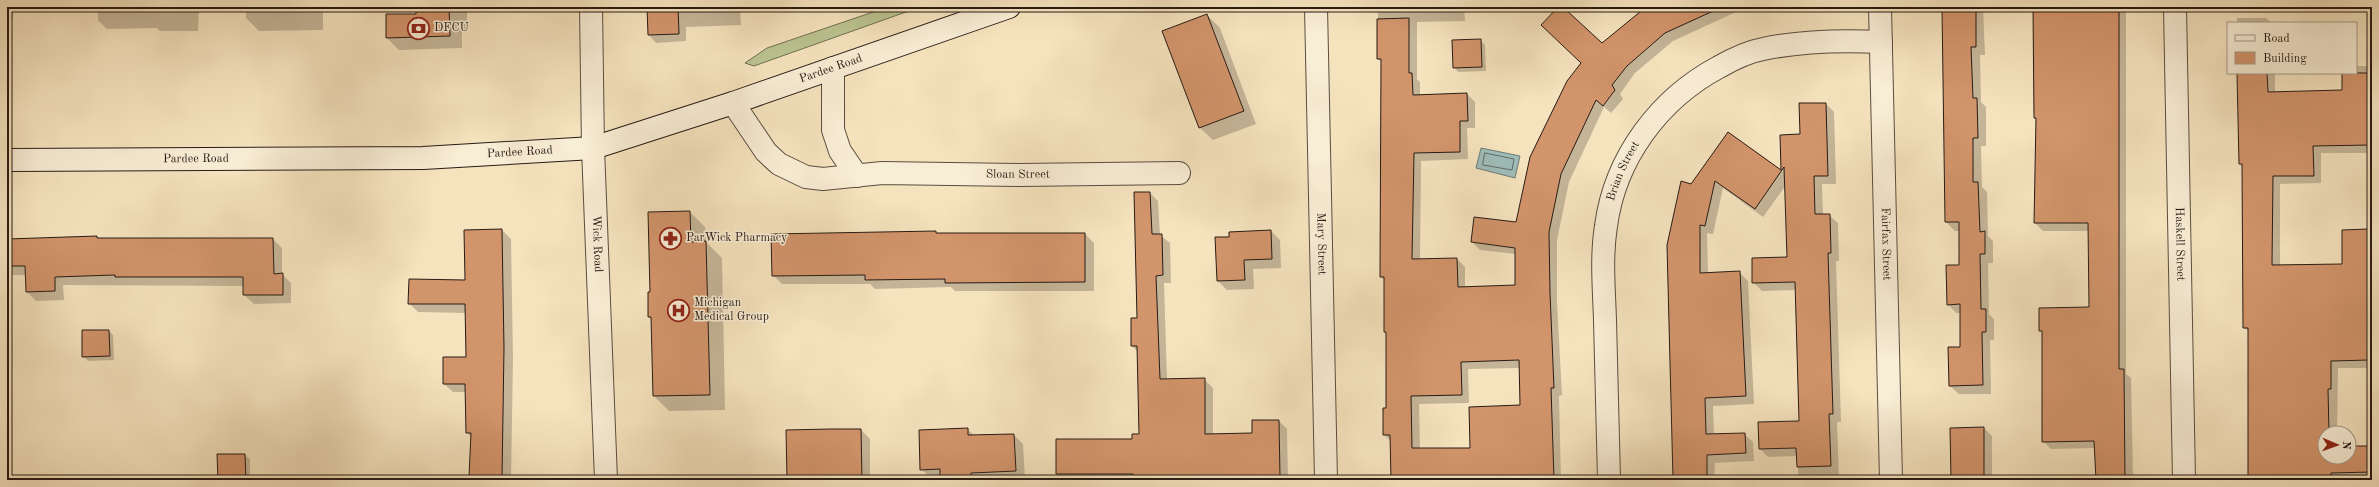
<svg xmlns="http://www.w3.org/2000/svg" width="2379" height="487" font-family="'Old Standard TT',serif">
<rect width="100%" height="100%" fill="#f5e3be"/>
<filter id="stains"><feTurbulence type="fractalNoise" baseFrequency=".005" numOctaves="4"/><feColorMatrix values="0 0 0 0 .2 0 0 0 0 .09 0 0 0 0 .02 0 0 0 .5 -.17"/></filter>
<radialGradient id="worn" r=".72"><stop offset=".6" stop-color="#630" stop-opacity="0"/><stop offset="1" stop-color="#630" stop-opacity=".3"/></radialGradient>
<polygon fill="#bbc491" stroke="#717053" points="888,7 920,7 754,66 745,63 767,48"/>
<polygon fill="#9ebdb9" stroke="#6e7c77" points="1481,148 1520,156 1515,178 1476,168"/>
<g fill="#0003" fill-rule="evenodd">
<rect x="7" y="7" width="6" height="11"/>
<polygon points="98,7 199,7 198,31 160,31 157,28 107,29 98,20"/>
<polygon points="246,7 323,7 323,30 259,31 246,18"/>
<polygon points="417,7 462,7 467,12 467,32 462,32 462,48 399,50 386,37 417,15"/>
<polygon points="648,7 740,7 741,25 686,27 686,41 656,43 649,35"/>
<path d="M1378,7h86l1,14 -48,1v57l3,3v14l47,-2 8,8v26h-8l1,31 -47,2 -1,99 37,-1 8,8v20l51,-1v-32l-36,-4 -8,-8 44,-19 66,-159 -23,-57h3l40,38 45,-38h100l-74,34 -38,32 -15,21 3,5 -12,14 -7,-6 -35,75 -12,58v62l5,93 -3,1 2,84h-169l-1,-39 -7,-6 3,-27v-75l-2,-1v-52l-4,-3 1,-215 -4,-3zM1520,368l1,38 -50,43h-51l-1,-45 50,-1 -1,-34z"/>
<polygon points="1943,7 1983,7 1985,55 1980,55 1981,102 1986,107 1986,146 1981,146 1982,187 1987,192 1988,236 1993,241 1993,263 1988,263 1989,314 1994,319 1994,340 1990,340 1991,394 1959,394 1950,386 1961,347 1961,313 1956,313 1948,304 1960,266 1960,231 1955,231 1946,222"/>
<polygon points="2033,7 2126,7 2126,374 2131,378 2133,480 2096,480 2096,448 2051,449 2043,441 2043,334 2040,330 2090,308 2089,231 2043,231 2035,223 2037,119 2035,117"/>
<polygon points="2263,7 2309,7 2266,10"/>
<polygon points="1207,15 1220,28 1256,124 1213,140 1200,128"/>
<polygon points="2237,18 2266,18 2271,23 2237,23"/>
<polygon points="1480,40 1485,45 1486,71 1458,72 1454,67"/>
<polygon points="2356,66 2372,66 2372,153 2321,153 2321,183 2280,184 2280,266 2343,265 2343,231 2372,230 2372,368 2338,368 2337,433 2325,433 2325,457 2349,457 2349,447 2372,447 2372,480 2249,480 2249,332 2244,327 2243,167 2240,164 2238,73 2275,73 2275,93 2343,91 2343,73 2356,73"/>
<polygon points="1826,104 1834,112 1836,184 1822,184 1823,215 1829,215 1838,223 1839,261 1836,261 1841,422 1837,422 1839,480 1798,480 1798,456 1768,457 1760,449 1800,422 1797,290 1762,291 1753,282 1788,258 1786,185 1763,217 1723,188 1713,234 1707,233 1708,273 1739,272 1748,281 1754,404 1713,406 1714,435 1744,434 1753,442 1754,461 1715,463 1714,480 1674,480 1669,334 1668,246 1691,185 1728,133 1782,172 1782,136 1801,135"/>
<polygon points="1150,193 1158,201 1160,235 1170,243 1171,283 1164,283 1167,380 1204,379 1213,388 1213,435 1253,434 1279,421 1287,429 1288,480 1063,480 1057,474 1140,435 1138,352 1132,346 1138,319"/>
<polygon points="690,212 705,227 706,242 722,258 725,410 669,411 654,396 652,319 649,316 651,293"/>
<polygon points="502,230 511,239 513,357 511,480 470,480 472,437 467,433 466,392 453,392 444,384 467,358 466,313 418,312 409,303 466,281"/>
<polygon points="1271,231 1280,240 1281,268 1253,269 1254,289 1227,290 1218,281 1230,238"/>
<polygon points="937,234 1085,234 1094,243 1094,291 955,291 951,287 875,289 870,284 782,284 773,275"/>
<polygon points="7,238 273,239 282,248 282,274 291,283 291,303 254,304 244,295 244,286 63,285 64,300 36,301 27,292 27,275 7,275"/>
<polygon points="109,331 113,335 114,360 88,361 83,356"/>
<polygon points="1984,428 1992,436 1992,480 1952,480"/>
<polygon points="967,429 975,436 1014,435 1023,444 1025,480 931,478 921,469"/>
<polygon points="861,430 870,439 870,480 788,480"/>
<polygon points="245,455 250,459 250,480 219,480"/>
</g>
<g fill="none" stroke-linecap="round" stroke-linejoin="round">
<polygon stroke="#626c67" stroke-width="1" points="1485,153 1514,159 1512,170 1483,165"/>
</g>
<g fill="#d2946b" stroke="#271b15" fill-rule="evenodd">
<polygon points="416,7 449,7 450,36 386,38 386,14 416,14"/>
<polygon points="647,7 678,7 679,34 648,35"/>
<path d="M1558,7h5l39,36 44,-36h76l-57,26 -38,33 -15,19 3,5 -12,16 -7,-6 -35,74 -12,58 1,61 4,95h-3l3,91 -163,1 -1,-45h-7v-27h3v-76h-2v-55h-4l1,-218h-4v-40l32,-1v55h3l1,22 54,-2 1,28h-8v31l-46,1 -2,106 45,-1 1,29 57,-2v-37l-44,-6 3,-25 42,5 14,-65 37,-76 14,-18 -40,-38zM1519,360l1,45 -51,2 1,41h-58l-1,-52 51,-1 -1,-33z"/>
<polygon points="2033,7 2119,7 2119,369 2124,369 2125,480 2096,480 2094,441 2042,442 2042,331 2039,331 2039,308 2089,307 2088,223 2034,223 2036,118 2034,118"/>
<polygon points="1942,8 1976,8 1976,47 1971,47 1973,98 1977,98 1978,138 1973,138 1973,182 1978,182 1980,232 1985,231 1985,254 1980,254 1981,309 1986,309 1986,332 1982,332 1983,385 1949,386 1948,347 1960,347 1960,304 1947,305 1946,265 1959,265 1959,222 1945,222"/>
<polygon points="1207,14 1244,111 1199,128 1162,31"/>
<polygon points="1481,39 1482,67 1453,68 1452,40"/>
<polygon points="2237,73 2267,73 2268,92 2342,90 2342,73 2368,73 2370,145 2313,146 2314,176 2273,176 2272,265 2342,264 2342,230 2368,229 2369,360 2331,361 2331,389 2328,389 2329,433 2325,433 2325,457 2349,457 2349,446 2371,446 2372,472 2331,473 2331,480 2248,480 2248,328 2243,328 2242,164 2239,164"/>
<polygon points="1799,103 1826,103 1828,176 1814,176 1815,214 1830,214 1831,253 1828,253 1833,414 1829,414 1831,466 1797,467 1796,448 1759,449 1758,422 1799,421 1795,282 1752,283 1752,258 1787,257 1784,167 1755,209 1715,181 1705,226 1700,225 1700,273 1740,271 1746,396 1705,398 1706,434 1745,433 1746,453 1707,455 1707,480 1673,480 1667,245 1681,181 1691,184 1728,132 1781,170 1780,135 1800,134"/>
<polygon points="1134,192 1150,192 1152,234 1162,234 1163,275 1156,276 1160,379 1205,378 1205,434 1252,433 1252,420 1279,420 1280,477 1133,480 1133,474 1056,474 1056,439 1132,439 1132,434 1139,434 1137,346 1131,346 1131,318 1137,318"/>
<polygon points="690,211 691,242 706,241 710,395 653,396 651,317 648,317 648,292 650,292 648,212"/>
<polygon points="502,229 504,348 502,478 469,477 471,433 466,433 465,384 443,384 443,357 466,357 465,304 408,304 409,279 465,280 464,230"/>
<polygon points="1271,230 1272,259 1244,260 1245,280 1217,281 1215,237 1229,237 1229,232"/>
<polygon points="936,231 936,233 1085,233 1085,282 945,283 945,279 865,280 865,275 772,276 771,234"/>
<polygon points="97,236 97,238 273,238 274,274 283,273 283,295 243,295 243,277 115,277 115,275 55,277 55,291 26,292 25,266 7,266 7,239"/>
<polygon points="82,330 109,330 110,356 82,357"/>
<polygon points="1984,427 1984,480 1951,480 1950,428"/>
<polygon points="968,428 968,435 1014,434 1016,471 971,473 971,476 940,477 940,469 920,470 919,430"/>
<polygon points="831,429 861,429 862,480 787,480 786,430"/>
<polygon points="217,454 245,454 246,480 218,480"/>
</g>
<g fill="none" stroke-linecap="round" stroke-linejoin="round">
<defs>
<g id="minor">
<path id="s1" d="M1316,7l10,473"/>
<path id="s2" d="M1880,7l11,473"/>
<path id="s3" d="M2175,7l9,473"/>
<polyline points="833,68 833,130 840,151 857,176"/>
<path id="s4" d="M733,103l33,49 13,12 27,13 17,2 59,-6 138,2 159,-2"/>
<path id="s5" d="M1609,480c-1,-53 -3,-106 -4,-160 -1,-31 -4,-63 1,-94 9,-68 53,-127 113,-159 14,-8 28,-15 44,-18 38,-8 79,-9 118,-7"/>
</g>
<g id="tertiary">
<path id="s6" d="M591,7l2,141 13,332"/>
</g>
<g id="secondary">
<path id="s7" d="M7,160l416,-2 170,-10 140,-45 276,-96"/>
</g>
</defs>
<use href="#minor" stroke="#5a4d3f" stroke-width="24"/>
<use href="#tertiary" stroke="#5a4d3f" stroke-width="24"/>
<use href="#secondary" stroke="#271b15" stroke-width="24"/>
<use href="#minor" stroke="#f8edd5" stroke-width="22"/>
<use href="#tertiary" stroke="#f8edd5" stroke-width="22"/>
<use href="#secondary" stroke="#f8edd5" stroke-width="22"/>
</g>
<defs>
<symbol id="bank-ring" viewBox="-11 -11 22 22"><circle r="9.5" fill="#f8edd5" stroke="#8f2418" stroke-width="1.5"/><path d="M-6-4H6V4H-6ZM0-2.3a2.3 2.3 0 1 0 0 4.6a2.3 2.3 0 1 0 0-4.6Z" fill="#8f2418"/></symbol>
<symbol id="pharmacy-ring" viewBox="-11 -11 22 22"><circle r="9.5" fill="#f8edd5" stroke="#8f2418" stroke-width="1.5"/><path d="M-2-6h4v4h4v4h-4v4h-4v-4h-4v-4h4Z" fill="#8f2418"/></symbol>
<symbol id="hospital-ring" viewBox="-11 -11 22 22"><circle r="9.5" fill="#f8edd5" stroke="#8f2418" stroke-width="1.5"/><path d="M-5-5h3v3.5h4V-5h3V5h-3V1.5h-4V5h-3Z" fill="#8f2418"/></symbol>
</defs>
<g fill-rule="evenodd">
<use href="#bank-ring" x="406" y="16" width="25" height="25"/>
<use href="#pharmacy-ring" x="658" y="226" width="25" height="25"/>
<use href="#hospital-ring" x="666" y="298" width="25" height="25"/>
</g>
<g text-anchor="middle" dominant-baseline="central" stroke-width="3" stroke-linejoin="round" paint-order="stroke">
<g font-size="12" fill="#271b15" stroke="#f8edd5" text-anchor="start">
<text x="434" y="28">DFCU</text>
<text x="686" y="238">ParWick Pharmacy</text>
<text x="694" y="303">Michigan<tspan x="694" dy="14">Medical Group</tspan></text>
</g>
<g font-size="12" fill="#271b15" stroke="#f8edd5">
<text stroke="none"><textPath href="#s7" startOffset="837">Pardee Road</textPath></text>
<text stroke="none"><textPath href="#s7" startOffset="513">Pardee Road</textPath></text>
<text stroke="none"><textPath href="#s7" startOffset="189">Pardee Road</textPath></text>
<text stroke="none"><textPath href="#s5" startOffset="312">Brian Street</textPath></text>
<text stroke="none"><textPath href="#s4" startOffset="319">Sloan Street</textPath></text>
<text stroke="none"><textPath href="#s1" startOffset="237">Mary Street</textPath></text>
<text stroke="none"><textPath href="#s2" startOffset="237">Fairfax Street</textPath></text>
<text stroke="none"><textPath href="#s6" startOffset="237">Wick Road</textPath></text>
<text stroke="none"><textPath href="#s3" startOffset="237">Haskell Street</textPath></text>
</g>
</g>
<rect width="2379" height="487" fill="none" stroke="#f5e3be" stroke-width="24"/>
<rect x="8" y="8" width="2363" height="471" fill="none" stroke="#271b15" stroke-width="2"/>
<rect x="12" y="12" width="2355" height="463" fill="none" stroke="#271b15"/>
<rect x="2227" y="22" width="130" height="52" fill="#f8edd5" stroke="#a49988"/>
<rect x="2235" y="35" width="20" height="6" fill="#f8edd5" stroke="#a49988"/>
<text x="2263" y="42" font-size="12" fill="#271b15">Road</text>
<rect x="2235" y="52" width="20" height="12" fill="#d2946b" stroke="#a49988"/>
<text x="2263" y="62" font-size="12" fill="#271b15">Building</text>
<g transform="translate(2337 445) rotate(92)"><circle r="19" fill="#f8edd5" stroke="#a49988"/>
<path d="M0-3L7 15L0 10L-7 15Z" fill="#8f2418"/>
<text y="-6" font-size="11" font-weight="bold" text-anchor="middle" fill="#271b15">N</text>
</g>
<rect width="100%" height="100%" filter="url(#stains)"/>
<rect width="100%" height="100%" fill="url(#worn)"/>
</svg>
